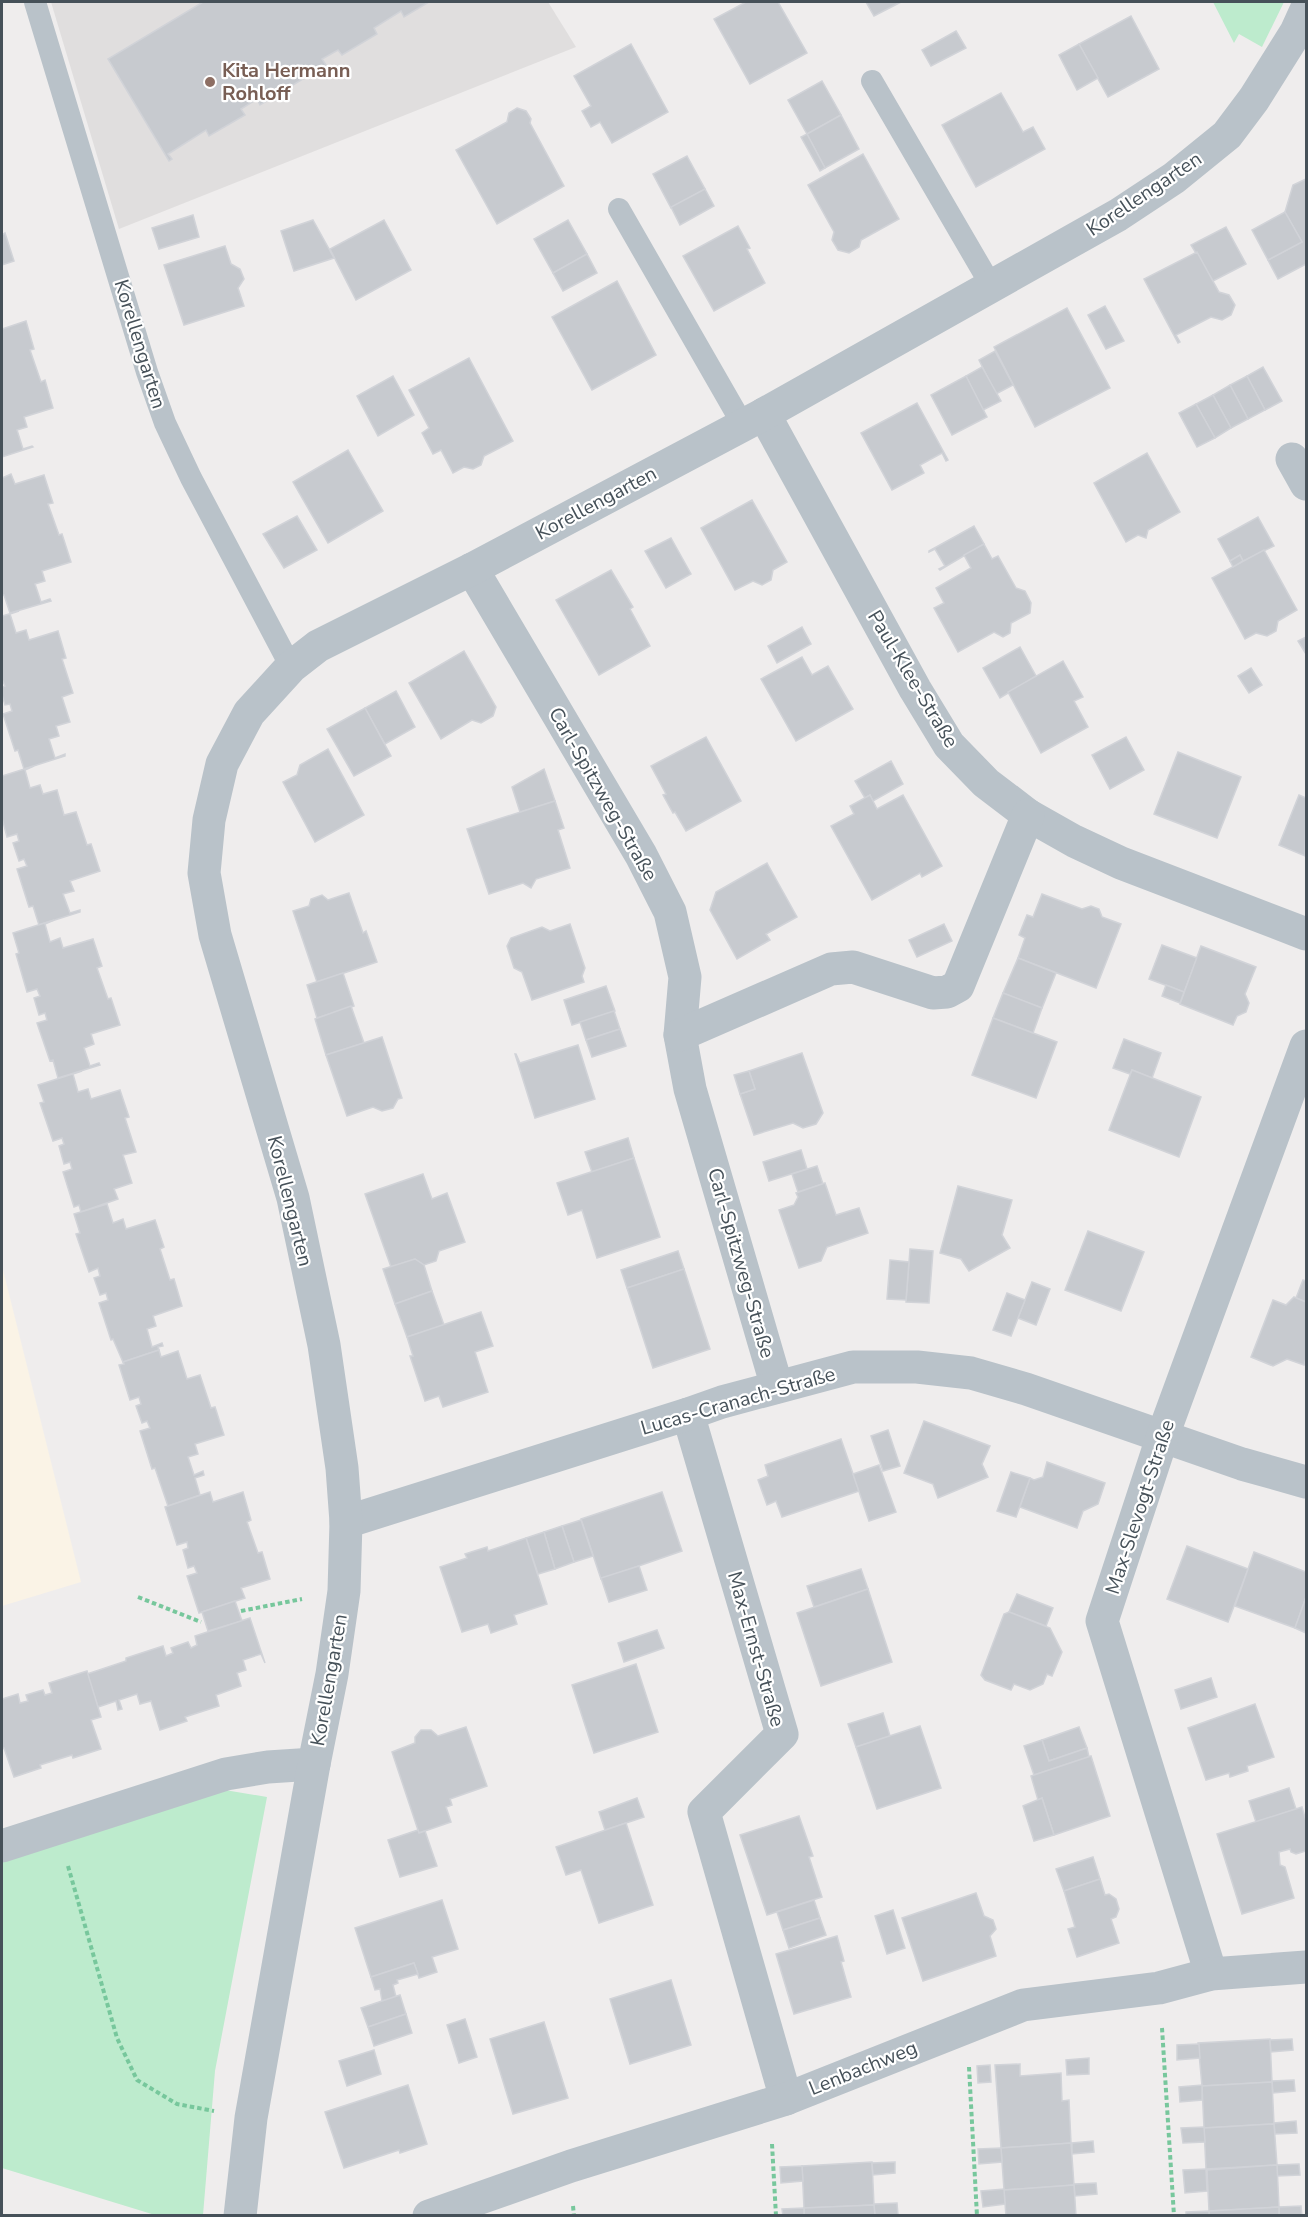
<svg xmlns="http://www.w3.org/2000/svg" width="1308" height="2217" font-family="'Nunito Sans',sans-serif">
<rect width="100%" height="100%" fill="#efeded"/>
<polygon fill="#faf3e6" points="2,1266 81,1582 2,1606"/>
<polygon fill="#e0dede" points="51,2 548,2 576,47 119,229"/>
<g fill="#bdebcd">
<polygon points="1213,2 1284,2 1262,47 1239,34 1234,43"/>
<polygon points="219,1789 267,1797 215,2071 203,2215 155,2215 2,2168 2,1857"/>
</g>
<g fill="#c7cacf" stroke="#d1d3d8" stroke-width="1.5">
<polygon points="203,2 429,2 404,17 401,11 374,28 377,34 342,55 338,50 322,59 326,65 260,105 257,99 241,109 245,115 209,136 206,130 168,154 172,159 169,161 108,59"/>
<polygon points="746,2 778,2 807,53 750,84 714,19"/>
<polygon points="866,2 901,2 874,16"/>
<polygon points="1131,16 1159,69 1108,97 1079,44"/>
<polygon points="956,31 966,48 931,66 922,50"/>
<polygon points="631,44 668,112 612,143 600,122 591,127 582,111 591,106 574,76"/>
<polygon points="1079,44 1098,78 1077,90 1059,55"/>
<polygon points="822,81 841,115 807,134 788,100"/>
<polygon points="1001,93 1023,132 1033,127 1045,149 976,187 942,125"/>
<polygon points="517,108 526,111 531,119 530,123 564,186 497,224 456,150 507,122 509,113"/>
<polygon points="841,115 859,149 825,168 807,134"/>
<polygon points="807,134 825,168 820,171 801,137"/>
<polygon points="863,154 899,219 861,240 859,247 849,253 838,250 832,240 834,232 808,185"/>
<polygon points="687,156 705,189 671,208 653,174"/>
<polygon points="1306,179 1306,264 1278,279 1268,260 1302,242 1285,212 1293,185"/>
<polygon points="705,189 714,206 680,225 671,207"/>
<polygon points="1285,212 1302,242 1268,260 1252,230"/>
<polygon points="193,215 199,237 159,249 152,228"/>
<polygon points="313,220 334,258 294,271 281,231"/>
<polygon points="384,220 411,270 356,300 330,249"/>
<polygon points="568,220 587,254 553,273 534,239"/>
<polygon points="738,226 750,248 747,249 765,283 714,311 683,256"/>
<polygon points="1226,227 1246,264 1213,281 1191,245"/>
<polygon points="5,233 14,261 2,265 2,235"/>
<polygon points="225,246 231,264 240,269 244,279 238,288 244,306 184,325 164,265"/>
<polygon points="1197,252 1219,292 1229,295 1235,305 1231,315 1222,320 1211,317 1176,335 1180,342 1178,343 1144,279"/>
<polygon points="587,254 597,273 563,291 553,273"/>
<polygon points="617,281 656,355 592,390 552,317"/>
<polygon points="1105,306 1124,341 1106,349 1088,315"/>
<polygon points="1067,308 1110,388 1035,427 994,347"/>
<polygon points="26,321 34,349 30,350 41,382 45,380 53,408 24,417 27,427 17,430 23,449 32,446 33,447 2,457 2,329"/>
<polygon points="995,351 1013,385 996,394 979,360"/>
<polygon points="469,358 513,441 484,456 481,465 473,469 464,467 453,473 441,450 433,454 422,433 429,428 409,390"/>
<polygon points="982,367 1001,401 983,410 966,376"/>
<polygon points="1263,367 1282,401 1265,410 1247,376"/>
<polygon points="393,376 414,415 378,436 357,396"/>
<polygon points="966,376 987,417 952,435 931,395"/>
<polygon points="1247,376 1265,410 1248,419 1230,385"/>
<polygon points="1230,385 1248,419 1231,428 1213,395"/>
<polygon points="1213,395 1231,428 1215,438 1196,404"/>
<polygon points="917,403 948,460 946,461 942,453 920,465 924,473 892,490 861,433"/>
<polygon points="1196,404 1215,438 1197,447 1179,413"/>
<polygon points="348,450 383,511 328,543 293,482"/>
<polygon points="1147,453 1180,512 1148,530 1146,538 1138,535 1126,542 1094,483"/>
<polygon points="11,474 15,484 44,475 53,503 48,504 59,535 62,534 71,562 42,571 45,581 35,584 41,602 50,599 51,601 10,613 4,595 2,595 2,478"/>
<polygon points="752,500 787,562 773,570 771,580 762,585 753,581 735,590 701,528"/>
<polygon points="297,516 317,550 284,568 263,534"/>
<polygon points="1258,517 1274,546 1243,561 1240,555 1230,561 1218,539"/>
<polygon points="974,526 984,544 940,570 939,569 945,566 935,549 929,552 929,551"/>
<polygon points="671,538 691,574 666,588 645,551"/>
<polygon points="984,544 992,559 998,556 1016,588 1025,591 1031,603 1030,613 1011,623 1010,633 1003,637 994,632 958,652 934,608 944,603 936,588 971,568 964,555"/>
<polygon points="1264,550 1297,610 1278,621 1276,631 1267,636 1256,633 1245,639 1212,578"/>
<polygon points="1240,555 1243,561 1233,567 1230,561"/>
<polygon points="611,570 633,607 630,609 650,646 599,675 556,600"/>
<polygon points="19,611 10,614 16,633 26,630 29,640 58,631 66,658 62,659 73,693 62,697 70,722 56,726 59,736 49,739 55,758 65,754 65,756 24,769 18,750 15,751 3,714 12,711 10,704 5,705 2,695 2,687 5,686 2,679 2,616"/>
<polygon points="802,627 811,644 777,663 768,646"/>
<polygon points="1306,637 1306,654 1298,641"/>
<polygon points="1020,647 1036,676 1000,698 983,668"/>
<polygon points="464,651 496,707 493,716 481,723 472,720 441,739 409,683"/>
<polygon points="802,657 812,675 828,666 853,709 796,741 761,679"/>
<polygon points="1063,661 1083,697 1074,701 1088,727 1041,753 1008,692"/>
<polygon points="1251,668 1262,685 1249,693 1238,676"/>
<polygon points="396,691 415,727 385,744 365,708"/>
<polygon points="365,708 391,756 354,776 327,729"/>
<polygon points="706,737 741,801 686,831 675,812 673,813 663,795 666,794 651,766"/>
<polygon points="1126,737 1144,770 1110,789 1092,755"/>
<polygon points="328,749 364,815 315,842 283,782 297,775 300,765"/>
<polygon points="1178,752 1241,777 1217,838 1154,814"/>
<polygon points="891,761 903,784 873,801 870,795 865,798 855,781"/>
<polygon points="34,766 25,770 30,788 40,785 43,794 57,790 64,815 76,812 87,845 91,844 100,871 70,881 74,891 63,894 70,913 80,910 80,912 39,925 33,906 29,907 17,869 27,866 24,859 19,861 13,843 19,841 17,834 7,837 2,818 2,776"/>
<polygon points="544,769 555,801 520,812 512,787"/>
<polygon points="870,795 877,809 903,795 942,866 922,877 920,873 872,900 831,826 854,814 850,806"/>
<polygon points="1299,795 1306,798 1305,856 1279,845"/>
<polygon points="555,801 564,828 558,830 570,868 536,879 531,888 523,883 489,894 467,829"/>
<polygon points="767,863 797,917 766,934 770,940 737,959 710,910 716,892"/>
<polygon points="349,893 363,933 366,931 377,962 317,982 293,911 309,906 311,899 322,895 328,900"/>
<polygon points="1042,894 1082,909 1091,906 1099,909 1102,917 1121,924 1096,988 1018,958 1025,938 1019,935 1027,915 1033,917"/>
<polygon points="54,920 45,924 50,942 60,938 63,948 93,939 102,966 97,968 108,999 111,998 120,1025 91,1034 94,1044 84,1048 90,1066 99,1063 100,1065 58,1078 53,1060 50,1061 37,1023 47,1020 45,1013 39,1015 34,998 40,996 37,989 27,992 16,954 19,953 13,933"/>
<polygon points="570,924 585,968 582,976 584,982 532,1000 522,972 514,968 507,946 511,938 542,927 550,931"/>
<polygon points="944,924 952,941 917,957 909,940"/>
<polygon points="1162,945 1197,958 1184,992 1149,979"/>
<polygon points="1201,946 1256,967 1245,994 1249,1003 1246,1012 1237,1016 1233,1025 1180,1004"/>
<polygon points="1018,958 1056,973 1042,1008 1003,993"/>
<polygon points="343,973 354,1006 317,1018 307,985"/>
<polygon points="1166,985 1184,992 1180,1003 1162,996"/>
<polygon points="606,986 615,1011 572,1025 564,1000"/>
<polygon points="1003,993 1042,1008 1033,1033 993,1018"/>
<polygon points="351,1006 364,1043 326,1055 315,1019"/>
<polygon points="614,1011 620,1029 586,1040 580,1022"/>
<polygon points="993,1018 1057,1042 1036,1098 972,1075"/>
<polygon points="620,1029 626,1046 592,1057 586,1040"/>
<polygon points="382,1037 402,1098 398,1099 393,1108 382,1111 373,1107 347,1116 326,1055"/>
<polygon points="1124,1039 1161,1053 1152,1078 1132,1070 1130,1074 1113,1068"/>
<polygon points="578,1045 595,1099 535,1118 515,1054 516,1054 520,1063"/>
<polygon points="802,1053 823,1113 816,1124 803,1128 793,1123 754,1135 740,1094 755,1089 749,1071"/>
<polygon points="1132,1070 1201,1097 1179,1157 1109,1130"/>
<polygon points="82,1071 73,1074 78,1092 88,1089 91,1099 120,1090 129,1117 125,1118 136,1152 123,1155 132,1183 114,1189 118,1199 81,1212 79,1205 74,1207 63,1172 72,1169 70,1162 64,1164 59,1146 64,1144 62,1138 53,1141 40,1103 44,1102 38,1085"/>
<polygon points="749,1071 755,1089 740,1094 734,1075"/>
<polygon points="628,1138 634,1158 592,1172 585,1152"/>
<polygon points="801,1150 807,1169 769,1181 763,1162"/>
<polygon points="634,1158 660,1237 597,1258 582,1210 568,1215 557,1183"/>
<polygon points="817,1166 823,1184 798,1192 792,1174"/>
<polygon points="423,1174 432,1199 447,1193 465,1242 439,1251 436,1261 424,1265 415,1259 391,1267 365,1194"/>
<polygon points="825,1183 836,1215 859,1208 868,1233 827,1247 821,1261 799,1268 779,1210 794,1205 798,1197 796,1193"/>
<polygon points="958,1186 1012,1200 1002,1235 1010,1248 969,1271 961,1259 940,1253"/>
<polygon points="107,1204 113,1223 123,1219 126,1229 155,1220 164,1247 160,1249 170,1280 174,1279 182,1306 153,1316 156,1326 147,1329 152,1347 162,1343 163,1346 158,1347 159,1350 123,1362 113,1339 111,1340 99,1303 108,1300 106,1293 100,1295 94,1278 100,1276 98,1268 89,1272 76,1234 80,1233 74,1214"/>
<polygon points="1088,1231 1144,1252 1121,1311 1065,1290"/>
<polygon points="910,1249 933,1251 929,1303 906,1302"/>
<polygon points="678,1251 684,1269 627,1288 621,1270"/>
<polygon points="415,1259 424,1265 432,1291 395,1304 383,1269"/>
<polygon points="890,1260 909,1262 906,1300 887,1299"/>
<polygon points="684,1269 710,1349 653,1368 627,1288"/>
<polygon points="1303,1280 1306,1281 1306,1302 1296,1298"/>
<polygon points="1032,1282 1050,1289 1036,1325 1018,1318"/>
<polygon points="432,1291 444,1325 407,1337 395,1304"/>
<polygon points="1007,1293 1025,1300 1011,1336 993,1330"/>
<polygon points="1294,1297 1306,1302 1306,1358 1304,1365 1287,1359 1273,1366 1251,1357 1273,1300 1286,1305"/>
<polygon points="481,1312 493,1346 475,1352 488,1392 443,1407 439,1396 425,1401 410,1356 413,1356 407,1337"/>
<polygon points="159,1350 161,1357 178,1351 187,1379 200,1375 211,1408 215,1407 224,1435 195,1444 198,1454 188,1457 194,1475 203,1471 204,1475 195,1478 200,1495 168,1506 155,1468 152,1469 140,1431 150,1428 147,1421 142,1423 136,1406 141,1404 139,1397 130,1400 119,1365 124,1364 123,1362"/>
<polygon points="924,1421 990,1446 982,1464 988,1477 938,1498 933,1484 904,1473"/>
<polygon points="888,1430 900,1466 883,1471 871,1436"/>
<polygon points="841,1439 859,1491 782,1517 776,1501 767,1505 758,1480 768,1476 765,1465"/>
<polygon points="1047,1462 1105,1483 1098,1504 1083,1511 1077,1528 1020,1507 1030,1478 1034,1480 1043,1477"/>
<polygon points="879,1465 896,1512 869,1521 853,1474"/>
<polygon points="1011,1472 1030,1478 1016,1517 997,1511"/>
<polygon points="210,1492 213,1502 243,1492 251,1520 247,1522 258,1553 262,1552 270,1579 241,1588 245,1598 199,1613 187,1576 197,1573 194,1566 188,1568 183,1550 188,1548 187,1542 177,1545 165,1507"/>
<polygon points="662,1492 682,1551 601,1579 581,1519"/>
<polygon points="581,1520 593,1556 574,1562 562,1526"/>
<polygon points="562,1526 574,1562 555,1569 544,1532"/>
<polygon points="544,1532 555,1569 538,1574 526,1538"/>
<polygon points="526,1538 547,1604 514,1615 517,1624 491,1633 488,1624 462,1632 440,1567 467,1558 465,1554 487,1547 488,1551"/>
<polygon points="1187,1546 1248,1569 1228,1622 1167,1599"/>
<polygon points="1254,1552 1306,1572 1306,1597 1295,1628 1235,1606"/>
<polygon points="639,1566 647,1590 609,1602 601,1578"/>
<polygon points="861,1569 868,1589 814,1607 807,1586"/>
<polygon points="868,1589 892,1662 821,1686 797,1613"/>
<polygon points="1017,1594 1053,1608 1046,1626 1009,1612"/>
<polygon points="1306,1597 1306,1633 1295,1628"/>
<polygon points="235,1601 242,1621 208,1631 202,1612"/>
<polygon points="1009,1612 1050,1628 1062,1652 1052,1676 1047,1674 1043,1684 1030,1690 1014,1684 1011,1690 985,1680 981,1675 1004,1614"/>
<polygon points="250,1618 265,1663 261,1654 243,1660 246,1670 237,1673 241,1686 216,1695 219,1706 185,1717 187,1721 160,1730 151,1701 140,1704 137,1694 119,1700 122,1709 118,1710 116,1701 98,1707 87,1674 126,1661 126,1658 163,1646 166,1656 173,1653 171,1648 188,1642 191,1648 197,1645 195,1636"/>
<polygon points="657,1630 664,1648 624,1662 618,1643"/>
<polygon points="636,1664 658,1732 594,1753 572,1685"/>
<polygon points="87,1671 101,1717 91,1720 101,1749 73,1758 72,1755 40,1765 41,1768 14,1777 4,1748 2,1749 2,1699 18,1694 20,1703 28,1701 26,1695 43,1690 45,1695 52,1693 49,1683"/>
<polygon points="1211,1678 1217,1697 1181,1709 1175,1690"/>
<polygon points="1255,1704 1274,1757 1247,1766 1248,1771 1230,1777 1229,1773 1206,1780 1188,1728"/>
<polygon points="883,1713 890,1736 856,1747 848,1724"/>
<polygon points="920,1726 941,1788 877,1809 856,1747"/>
<polygon points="466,1727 487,1786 450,1799 452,1805 446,1807 451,1822 419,1833 392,1752 415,1743 415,1737 421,1730 431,1730 438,1736"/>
<polygon points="1079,1727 1087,1748 1049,1761 1042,1740"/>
<polygon points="1042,1740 1049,1761 1087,1748 1089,1757 1034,1775 1024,1746"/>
<polygon points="1091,1756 1110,1816 1054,1835 1042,1798 1038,1800 1031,1776"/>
<polygon points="1289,1788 1296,1809 1256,1822 1249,1801"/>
<polygon points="637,1798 644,1817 605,1830 599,1812"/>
<polygon points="1042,1798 1054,1835 1034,1841 1023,1806"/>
<polygon points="1302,1807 1306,1821 1306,1851 1296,1854 1291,1852 1290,1849 1279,1852 1280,1865 1285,1867 1294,1898 1242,1914 1217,1834"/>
<polygon points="799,1816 813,1856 809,1857 822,1897 767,1915 740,1835"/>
<polygon points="626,1823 653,1905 599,1923 581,1870 566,1875 556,1847"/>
<polygon points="418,1830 419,1833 425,1831 437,1866 400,1877 388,1840"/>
<polygon points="1093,1857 1100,1879 1064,1891 1056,1869"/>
<polygon points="1100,1879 1105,1895 1109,1894 1116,1899 1119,1909 1116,1917 1111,1919 1119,1943 1077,1957 1068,1929 1075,1927 1064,1891"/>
<polygon points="976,1893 984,1916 993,1920 996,1929 990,1936 996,1956 923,1981 902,1918"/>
<polygon points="442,1900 458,1949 432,1957 437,1972 419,1978 414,1963 371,1977 355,1928"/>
<polygon points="814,1900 820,1918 783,1930 777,1912"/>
<polygon points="893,1910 905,1948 887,1954 875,1916"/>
<polygon points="820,1918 826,1935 789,1948 783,1930"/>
<polygon points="837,1936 844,1961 841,1962 851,1997 794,2014 776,1954"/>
<polygon points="414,1963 418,1974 397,1980 398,1983 393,1985 396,1997 382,2001 380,1989 375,1990 371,1977"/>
<polygon points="671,1980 691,2045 630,2064 610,1999"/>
<polygon points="400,1995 406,2014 368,2027 361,2008"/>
<polygon points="406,2014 412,2033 374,2046 368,2027"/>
<polygon points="465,2019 477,2057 459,2063 447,2025"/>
<polygon points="544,2022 568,2098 513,2114 490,2039"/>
<polygon points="1270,2039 1272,2082 1202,2086 1198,2043"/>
<polygon points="1292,2039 1293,2050 1271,2052 1270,2040"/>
<polygon points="1199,2044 1200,2058 1177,2060 1177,2045"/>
<polygon points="374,2050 381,2074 347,2086 339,2061"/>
<polygon points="1089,2058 1089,2074 1067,2075 1066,2060"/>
<polygon points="1020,2064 1020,2076 1061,2073 1062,2101 1069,2100 1071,2143 1001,2148 995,2065"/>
<polygon points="990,2065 991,2082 978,2083 977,2066"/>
<polygon points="1294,2080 1295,2091 1273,2093 1272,2081"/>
<polygon points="1272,2082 1274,2124 1204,2128 1202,2086"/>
<polygon points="408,2085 427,2144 400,2153 399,2150 344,2168 325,2112"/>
<polygon points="1202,2085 1202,2100 1180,2102 1179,2087"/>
<polygon points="1296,2121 1297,2133 1275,2134 1274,2123"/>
<polygon points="1274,2124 1277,2165 1206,2169 1204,2128"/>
<polygon points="1204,2127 1205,2142 1183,2143 1181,2128"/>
<polygon points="1093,2141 1094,2152 1072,2154 1072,2143"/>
<polygon points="1071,2143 1074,2185 1004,2190 1001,2148"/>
<polygon points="1001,2148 1002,2162 979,2164 978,2149"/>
<polygon points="872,2162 874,2205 804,2208 802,2166"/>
<polygon points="895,2162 895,2173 873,2175 872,2163"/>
<polygon points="1299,2164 1300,2175 1277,2176 1277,2165"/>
<polygon points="1277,2165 1279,2207 1209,2211 1207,2170"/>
<polygon points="802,2166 803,2181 781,2183 780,2167"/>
<polygon points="1206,2169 1207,2191 1185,2193 1183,2170"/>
<polygon points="1096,2183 1097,2194 1075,2196 1074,2184"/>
<polygon points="1074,2185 1076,2216 1006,2216 1004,2190"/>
<polygon points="1004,2189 1005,2204 983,2207 981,2191"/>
<polygon points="897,2203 898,2215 875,2216 874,2204"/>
<polygon points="874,2205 875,2216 804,2216 804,2208"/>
<polygon points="1301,2206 1302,2216 1279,2216 1279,2207"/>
<polygon points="1279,2207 1279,2216 1209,2216 1209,2211"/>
<polygon points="804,2208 804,2216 783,2216 782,2209"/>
<polygon points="1209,2211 1209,2216 1186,2216 1186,2212"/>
</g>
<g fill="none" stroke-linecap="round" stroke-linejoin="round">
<g stroke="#77c79c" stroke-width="4" stroke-dasharray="4.5 3" stroke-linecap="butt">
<polyline points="138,1597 201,1622"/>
<polyline points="241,1611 302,1599"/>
<polyline points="68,1866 117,2038 137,2080 177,2104 214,2111"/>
<polyline points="1162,2028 1174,2216"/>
<polyline points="969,2067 977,2216"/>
<polyline points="772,2144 776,2216"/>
<polyline points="573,2206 574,2216"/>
</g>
<g stroke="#b9c2c9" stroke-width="22">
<polyline points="35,2 147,372 165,423 191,478 291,667"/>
<polyline points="872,81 992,287"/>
<polyline points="619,209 743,425"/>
</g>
<g stroke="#b9c2c9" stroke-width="33">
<polyline points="764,414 915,689 949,745 986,783 1028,815 1074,841 1121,863 1306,934"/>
<polyline points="1292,459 1306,484"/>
<polyline points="472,569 641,855 670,912 685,977 680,1035 690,1089 777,1387"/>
<polyline points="680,1035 831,969 853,967 933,993 947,992 958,986 1028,815"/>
<polyline points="688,1414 782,1734 704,1812 786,2099"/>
<polyline points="346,1522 688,1414 722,1402 853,1367 917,1367 971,1373 1026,1389 1242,1464 1306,1482"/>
<polyline points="2,1846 226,1774 268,1767 314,1764"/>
<polyline points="1211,1974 1102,1621 1163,1435 1306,1046"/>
<polyline points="240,2216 251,2118 314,1764 332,1674 344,1591 346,1522 342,1468 324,1345 293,1198 215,935 204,873 209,820 222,764 249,713 291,667 318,646 472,569 764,414 1118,215 1174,178 1227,135 1254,99 1296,32 1306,10"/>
<polyline points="429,2216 571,2166 786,2099 1023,2005 1159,1988 1211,1974 1306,1967"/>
</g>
</g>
<circle fill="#8d6e63" stroke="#fff" stroke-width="2" cx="210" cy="82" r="6"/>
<g text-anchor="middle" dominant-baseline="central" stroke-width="4.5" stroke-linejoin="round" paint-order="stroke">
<g font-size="20" font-weight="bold" fill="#785e54" stroke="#fff" text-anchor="start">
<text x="222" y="70">Kita Hermann<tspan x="222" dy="23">Rohloff</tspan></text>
</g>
<g font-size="20" fill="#465159" stroke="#fff">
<text transform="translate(1144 194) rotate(-34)">Korellengarten</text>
<text transform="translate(140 344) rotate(73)">Korellengarten</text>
<text transform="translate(596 503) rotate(-28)">Korellengarten</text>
<text transform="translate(913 679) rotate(59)">Paul-Klee-Straße</text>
<text transform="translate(603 794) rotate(60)">Carl-Spitzweg-Straße</text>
<text transform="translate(290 1201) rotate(76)">Korellengarten</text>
<text transform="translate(741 1263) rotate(74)">Carl-Spitzweg-Straße</text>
<text transform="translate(738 1401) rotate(-16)">Lucas-Cranach-Straße</text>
<text transform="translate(1140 1507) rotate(-72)">Max-Slevogt-Straße</text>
<text transform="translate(756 1649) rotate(74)">Max-Ernst-Straße</text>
<text transform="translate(329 1680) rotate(-80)">Korellengarten</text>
<text transform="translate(863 2068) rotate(-22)">Lenbachweg</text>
</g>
</g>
<rect width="1308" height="2217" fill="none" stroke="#465159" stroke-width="6"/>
</svg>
